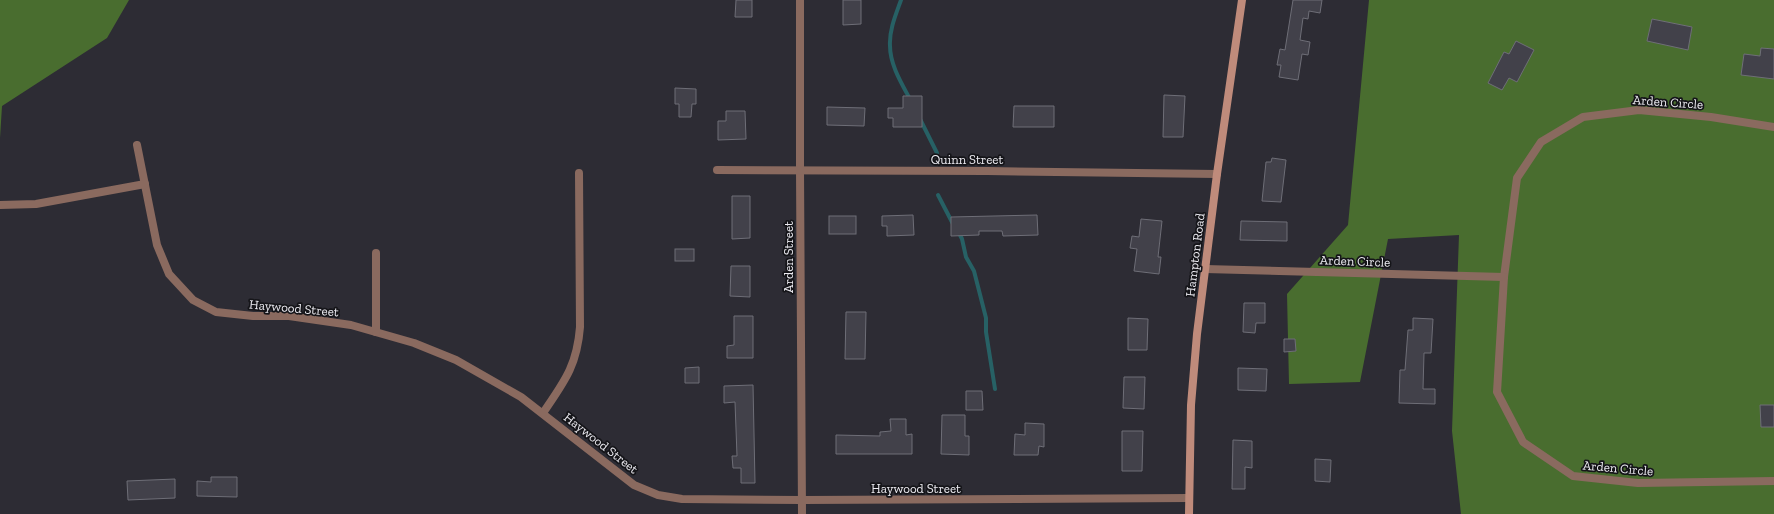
<svg xmlns="http://www.w3.org/2000/svg" width="1774" height="514" font-family="'Zilla Slab',serif">
<rect width="100%" height="100%" fill="#2d2c34"/>
<g fill="#496d2f">
<polygon points="0,0 129,0 107,38 2,106 0,138"/>
<polygon points="1369,0 1774,0 1774,514 1461,514 1452,431 1459,235 1388,239 1360,382 1289,384 1287,294 1348,225"/>
</g>
<g fill="none" stroke-linecap="round" stroke-linejoin="round">
<g stroke="#276165" stroke-width="4">
<path d="M901,0c-5,14 -12,30 -11,46 0,19 12,38 21,55"/>
<polyline points="920,119 937,153"/>
<polyline points="938,195 953,224"/>
<polyline points="958,231 962,239 966,257 974,271 986,318 986,332 995,389"/>
</g>
</g>
<g fill="#42414a" stroke="#6e6e77">
<polygon points="736,0 752,0 752,17 735,17"/>
<polygon points="843,0 861,0 861,24 843,25"/>
<polygon points="1293,0 1322,0 1320,13 1309,11 1308,19 1303,18 1300,40 1310,42 1308,55 1302,54 1298,80 1279,77 1281,65 1277,65 1280,49 1285,50"/>
<polygon points="1652,19 1692,27 1688,50 1647,41"/>
<polygon points="1516,41 1534,50 1517,82 1509,78 1502,90 1488,83 1504,52 1509,54"/>
<polygon points="1761,48 1774,49 1774,79 1741,75 1744,54 1760,56"/>
<polygon points="675,88 696,89 696,104 692,104 691,117 679,117 679,104 675,104"/>
<polygon points="1164,95 1185,96 1183,137 1163,137"/>
<polygon points="903,96 922,96 922,127 893,127 893,118 888,118 888,108 903,108"/>
<polygon points="1014,106 1054,106 1054,127 1013,127"/>
<polygon points="827,107 865,108 864,126 827,125"/>
<polygon points="726,111 745,111 746,139 718,140 718,121 726,121"/>
<polygon points="1272,158 1286,160 1281,202 1262,201 1266,162 1271,162"/>
<polygon points="732,196 750,196 750,238 732,239"/>
<polygon points="913,215 914,235 887,236 887,226 882,226 882,216"/>
<polygon points="1037,215 1038,235 1003,236 1002,231 979,231 979,235 951,236 951,217"/>
<rect x="829" y="216" width="27" height="18"/>
<polygon points="1141,219 1162,221 1158,257 1161,257 1159,274 1134,271 1137,249 1130,248 1132,236 1139,237"/>
<polygon points="1241,221 1287,222 1287,241 1240,240"/>
<rect x="675" y="249" width="19" height="12"/>
<polygon points="731,266 750,266 750,297 730,296"/>
<polygon points="1244,303 1265,303 1265,323 1256,323 1255,333 1243,332"/>
<polygon points="846,312 866,312 865,359 845,359"/>
<polygon points="734,316 753,316 753,358 727,358 727,346 734,345"/>
<polygon points="1128,318 1148,319 1147,350 1128,350"/>
<polygon points="1413,318 1433,319 1431,353 1424,353 1423,389 1435,389 1435,404 1399,403 1400,370 1405,370 1408,330 1413,330"/>
<polygon points="1284,339 1295,339 1296,351 1284,352"/>
<polygon points="699,367 699,383 685,383 685,368"/>
<polygon points="1238,368 1267,369 1266,391 1238,390"/>
<polygon points="1124,377 1145,377 1144,409 1123,408"/>
<polygon points="753,385 755,483 741,483 741,468 733,468 732,456 737,456 735,402 724,403 724,386"/>
<polygon points="966,391 982,391 983,410 966,410"/>
<polygon points="1760,405 1774,405 1774,427 1761,427"/>
<polygon points="942,415 965,415 965,436 969,436 969,455 941,454"/>
<polygon points="890,419 906,419 906,435 912,434 912,454 836,454 836,435 880,436 880,432 891,431"/>
<polygon points="1025,423 1044,424 1044,447 1039,446 1038,455 1014,455 1015,434 1025,435"/>
<polygon points="1122,431 1143,431 1142,471 1122,471"/>
<polygon points="1233,440 1252,441 1252,468 1245,467 1245,489 1232,489"/>
<polygon points="1315,459 1331,460 1330,482 1315,481"/>
<polygon points="211,477 237,477 237,497 197,496 197,481 211,482"/>
<polygon points="175,479 175,498 128,500 127,481"/>
</g>
<g fill="none" stroke-linecap="round" stroke-linejoin="round">
<g stroke="#8a6a5f" stroke-width="8">
<polyline points="800,0 800,170 802,514"/>
<polyline points="1774,127 1711,117 1639,110 1583,117 1541,142 1517,178 1504,277 1497,392 1523,442 1573,476 1638,483 1774,481"/>
<polyline points="137,145 157,245 169,274 193,300 216,312 253,316 289,316 351,325 414,343 456,360 521,397 634,485 658,495 682,499 802,500 1189,498"/>
<polyline points="717,170 987,171 1217,174"/>
<polyline points="0,205 36,204 145,184"/>
<polyline points="376,253 376,332"/>
<polyline points="1205,269 1504,277"/>
<path d="M543,413c21,-31 34,-47 37,-86l-1,-154"/>
</g>
<polyline stroke="#bf8b7b" stroke-width="8" points="1189,514 1191,405 1197,334 1217,174 1242,0"/>
</g>
<g text-anchor="middle" dominant-baseline="central" stroke-width="3.5" stroke-linejoin="round" paint-order="stroke">
<g font-size="13" fill="#edecf2" stroke="#151519">
<text transform="translate(1668 102) rotate(4)">Arden Circle</text>
<text x="967" y="159">Quinn Street</text>
<text transform="translate(1195 255) rotate(-83)">Hampton Road</text>
<text transform="translate(788 257) rotate(-90)">Arden Street</text>
<text transform="translate(1355 261) rotate(2)">Arden Circle</text>
<text transform="translate(294 308) rotate(5)">Haywood Street</text>
<text transform="translate(601 443) rotate(38)">Haywood Street</text>
<text transform="translate(1618 468) rotate(5)">Arden Circle</text>
<text x="916" y="488">Haywood Street</text>
</g>
</g>
</svg>
